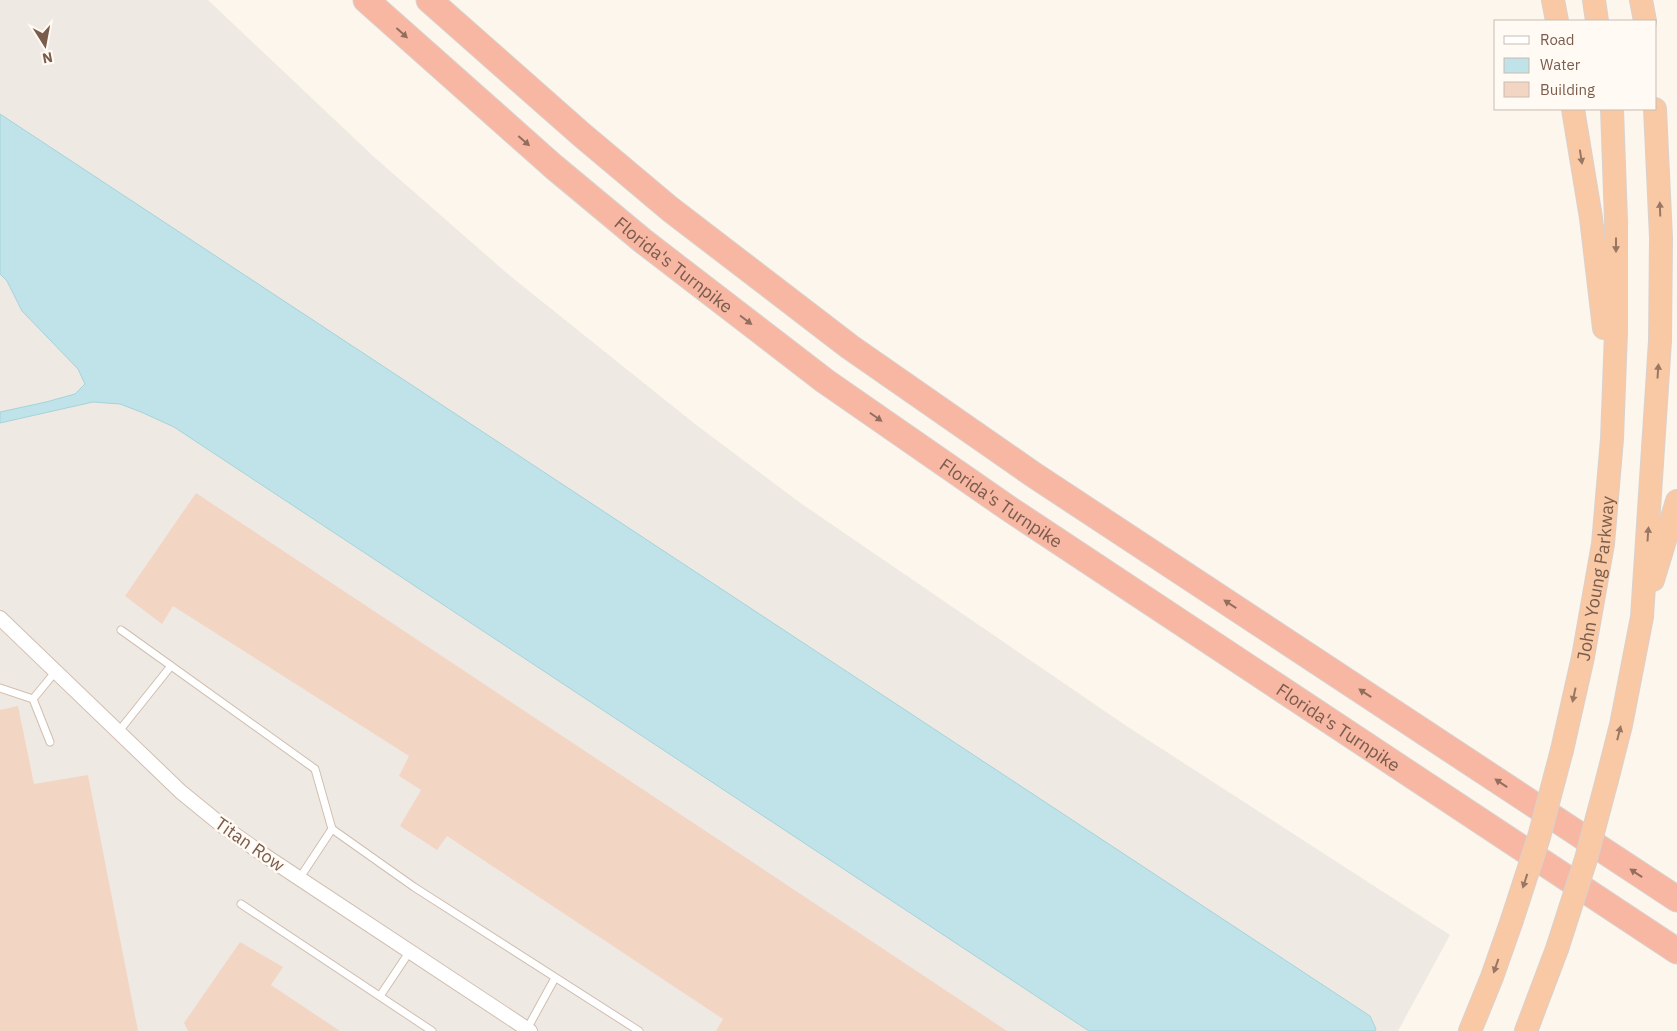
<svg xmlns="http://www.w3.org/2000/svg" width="1677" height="1031" font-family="'IBM Plex Sans',sans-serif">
<rect width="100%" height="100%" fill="#fdf6ec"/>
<polygon fill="#efe9e4" points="0,0 208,0 373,156 509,275 695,424 799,502 1128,727 1450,935 1398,1031 0,1031"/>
<polygon fill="#bfe3e8" stroke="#a5d3da" points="0,114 1370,1016 1376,1029 1375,1031 1089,1031 174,427 141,412 120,404 93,402 0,423 0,412 46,402 75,394 85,384 78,369 22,311 7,281 0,274"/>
<g fill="#f3d5c3">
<polygon points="196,493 1007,1031 716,1031 723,1019 447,836 437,850 400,826 421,790 399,776 409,756 173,606 162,624 125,596"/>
<polygon points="18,706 34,784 88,775 138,1031 0,1031 0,710"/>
<polygon points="240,942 283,967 271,985 340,1031 188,1031 184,1023"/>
</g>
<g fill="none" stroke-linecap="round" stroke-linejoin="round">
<defs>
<g id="service">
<polyline points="121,630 315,769 332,829"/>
<polyline points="0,688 33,699 56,671"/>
<polyline points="33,699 50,742"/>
<polyline points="119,731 171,666"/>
<polyline points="299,879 332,829 414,887 639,1031"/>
<polyline points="241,904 432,1031"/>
<polyline points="380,996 410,951"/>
<polyline points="527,1029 555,978"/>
</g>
<polyline id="minor" points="0,618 181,792 224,827 264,855 530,1031"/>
<g id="trunk">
<polyline points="1553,0 1557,21"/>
<polyline points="1594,0 1597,21"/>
<polyline points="1641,0 1645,21"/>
<polyline points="1573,109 1591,218 1604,328"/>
<polyline points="1653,580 1677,501"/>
<path id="s1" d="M1562,750l21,-93 20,-113 9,-105 4,-107v-111l-4,-112"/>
<polyline points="1607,780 1621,725 1642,617 1660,341 1661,238 1655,109"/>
<polyline points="1470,1031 1492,977 1512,920"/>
<polyline points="1526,1031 1557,949"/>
</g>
<g id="motorway">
<path id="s2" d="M366,0l188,167 89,74 182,140 186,129 666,441"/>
<polyline points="429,0 582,135 670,209 850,347 1034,475 1677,899"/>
</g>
</defs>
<use href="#service" stroke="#d1beb0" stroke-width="9"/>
<use href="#minor" stroke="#d1beb0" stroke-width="16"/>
<use href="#trunk" stroke="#dad1cd" stroke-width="24"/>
<use href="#motorway" stroke="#dad1cd" stroke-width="27"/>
<use href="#service" stroke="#fff" stroke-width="7"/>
<use href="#minor" stroke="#fff" stroke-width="14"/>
<use href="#trunk" stroke="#f9c8a4" stroke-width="22"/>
<use href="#motorway" stroke="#f7b7a3" stroke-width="25"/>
<defs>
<g id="trunk-bridge">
<polyline points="1512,920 1539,837 1562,750"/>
<polyline points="1557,949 1586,859 1607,780"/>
</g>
</defs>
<use href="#trunk-bridge" stroke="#dad1cd" stroke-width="24" stroke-linecap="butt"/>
<use href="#trunk-bridge" stroke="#f9c8a4" stroke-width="22"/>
</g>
<defs><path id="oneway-solid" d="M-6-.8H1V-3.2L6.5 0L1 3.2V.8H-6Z" transform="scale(1.25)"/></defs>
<g fill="#936e5e">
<use href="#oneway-solid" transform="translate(402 33) rotate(42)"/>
<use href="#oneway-solid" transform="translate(524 141) rotate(41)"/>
<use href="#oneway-solid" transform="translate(746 320) rotate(37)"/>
<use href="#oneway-solid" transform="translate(876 417) rotate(35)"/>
<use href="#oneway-solid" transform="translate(1230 604) rotate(-147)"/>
<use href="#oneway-solid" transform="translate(1365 693) rotate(-147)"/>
<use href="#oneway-solid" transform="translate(1501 783) rotate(-146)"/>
<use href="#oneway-solid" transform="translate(1636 873) rotate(-146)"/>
</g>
<g fill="#9a7763">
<use href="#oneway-solid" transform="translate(1581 157) rotate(81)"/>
<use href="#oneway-solid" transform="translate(1660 209) rotate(-92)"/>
<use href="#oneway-solid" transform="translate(1616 245) rotate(90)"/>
<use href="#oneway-solid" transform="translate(1658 371) rotate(-86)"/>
<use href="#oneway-solid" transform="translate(1648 534) rotate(-86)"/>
<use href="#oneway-solid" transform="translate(1574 695) rotate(102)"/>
<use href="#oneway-solid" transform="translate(1619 733) rotate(-76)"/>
<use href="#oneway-solid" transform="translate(1525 881) rotate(108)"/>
<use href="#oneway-solid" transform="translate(1496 966) rotate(109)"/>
</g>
<g text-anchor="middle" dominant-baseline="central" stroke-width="5" stroke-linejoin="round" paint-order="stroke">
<g font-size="18" fill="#7a5c4d" stroke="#fffaf3">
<text stroke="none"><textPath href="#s2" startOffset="406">Florida's Turnpike</textPath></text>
<text stroke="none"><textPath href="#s2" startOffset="811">Florida's Turnpike</textPath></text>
<text stroke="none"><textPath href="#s1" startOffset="175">John Young Parkway</textPath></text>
<text stroke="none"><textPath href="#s2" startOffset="1216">Florida's Turnpike</textPath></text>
<text transform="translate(250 844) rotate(35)">Titan Row</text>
</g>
</g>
<rect x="1494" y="20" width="162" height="90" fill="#fffaf3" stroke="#cabbb1"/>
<rect x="1504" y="36" width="25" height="8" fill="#ffffff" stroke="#cabbb1"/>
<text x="1540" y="45" font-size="15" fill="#7a5c4d">Road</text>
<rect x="1504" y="58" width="25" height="15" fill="#bfe3e8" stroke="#cabbb1"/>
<text x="1540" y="70" font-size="15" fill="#7a5c4d">Water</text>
<rect x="1504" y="82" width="25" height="15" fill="#f3d5c3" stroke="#cabbb1"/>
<text x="1540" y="95" font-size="15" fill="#7a5c4d">Building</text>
<g transform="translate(45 45) rotate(169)" stroke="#fffaf3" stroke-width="4" paint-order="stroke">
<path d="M0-4L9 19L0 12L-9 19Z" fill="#7a5c4d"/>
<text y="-8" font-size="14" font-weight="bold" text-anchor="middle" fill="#7a5c4d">N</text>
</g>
</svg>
